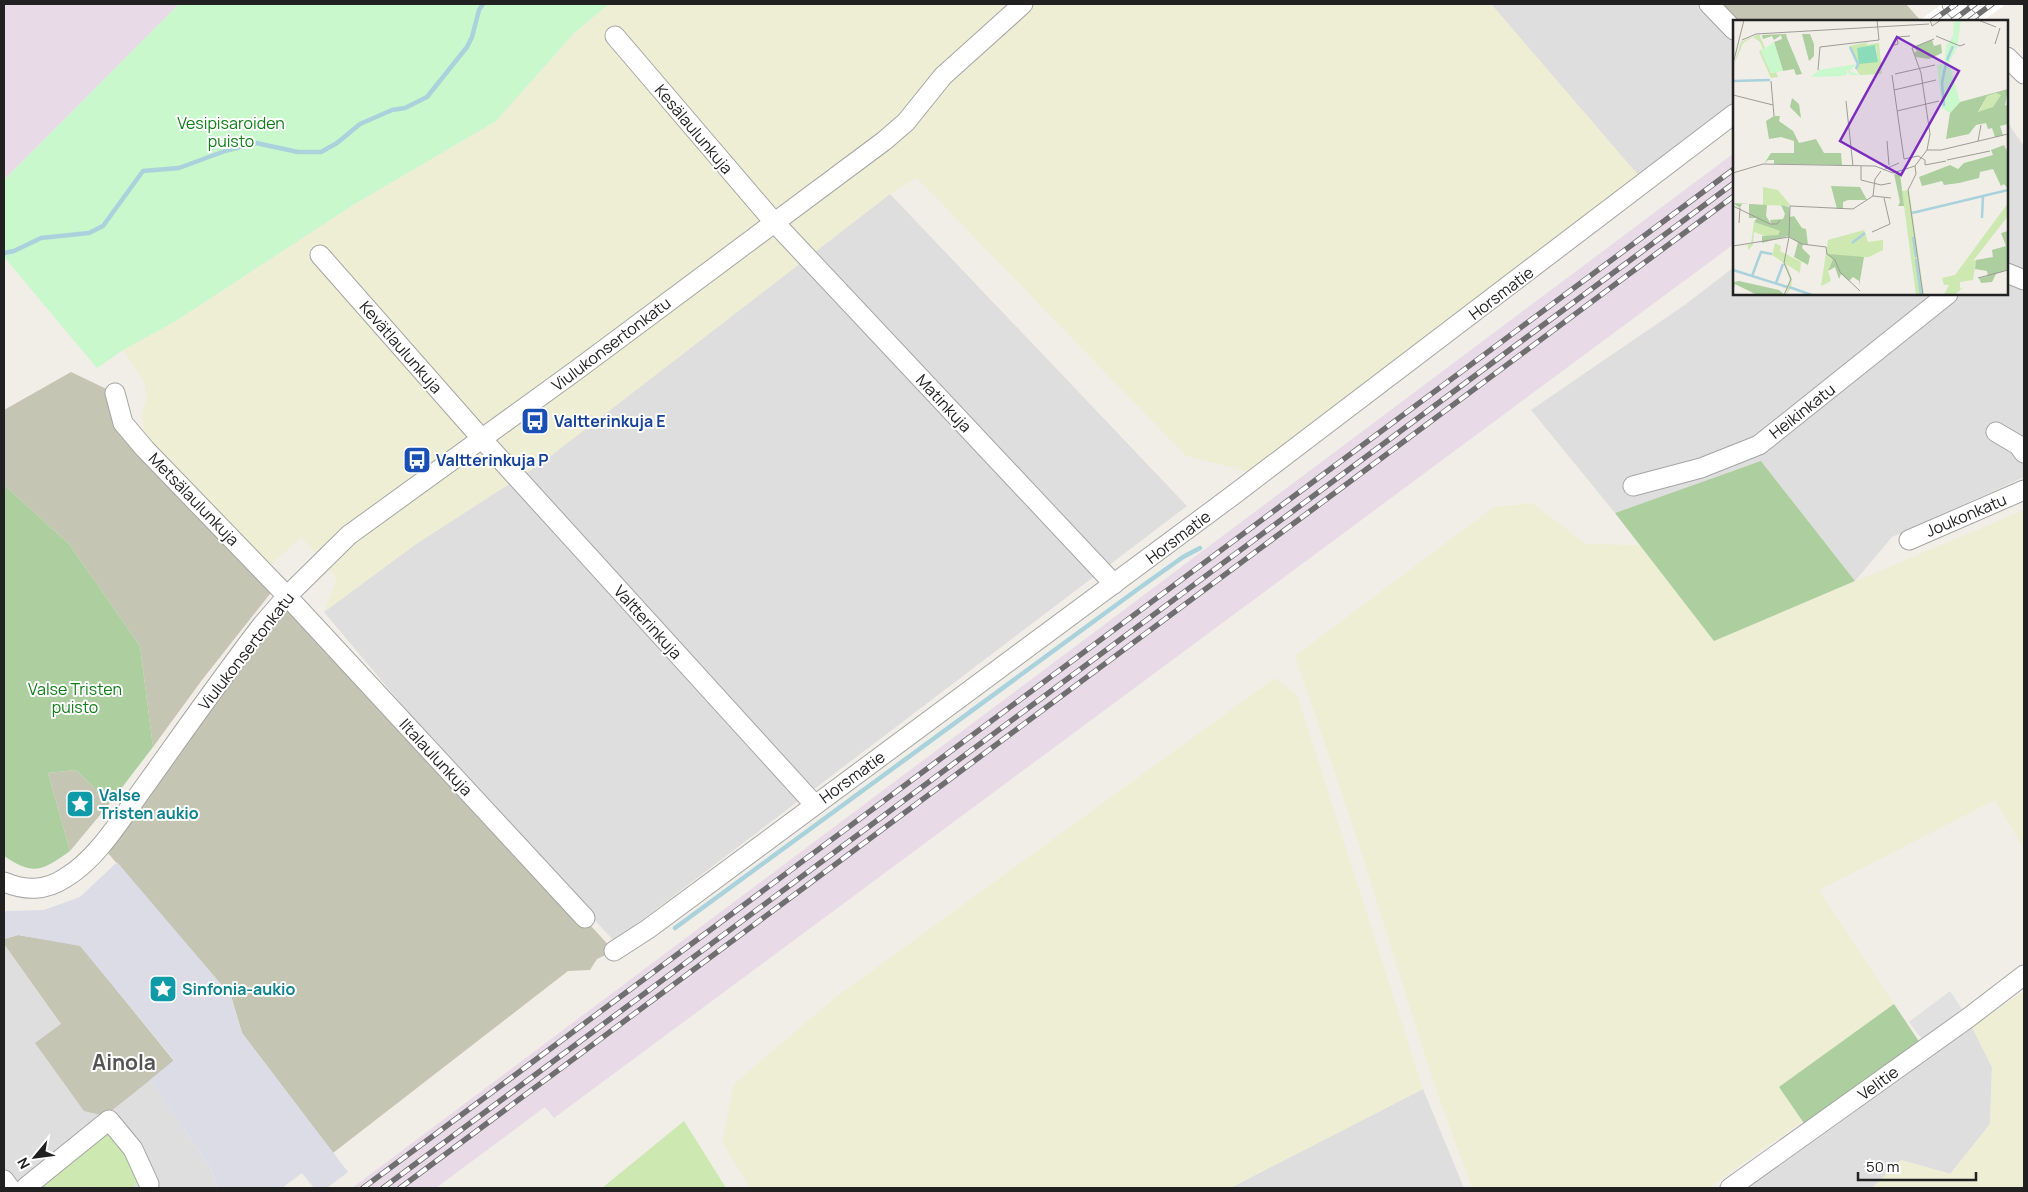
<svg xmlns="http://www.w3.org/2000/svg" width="2028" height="1192" font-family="Manrope,sans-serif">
<rect width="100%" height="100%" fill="#f1eee8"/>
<g fill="#dfdede">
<polygon points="1491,4 1709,4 1734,31 1734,114 1644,182"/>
<polygon points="2007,122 2024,146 2024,477 1892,537 1855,581 1762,462 1615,513 1531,410 1686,304 1734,267 1734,294 2007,294"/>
<polygon points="890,194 1187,506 614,941 460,774 324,612 416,544 540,464"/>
<polygon points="4,944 61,1024 105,1116 150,1080 201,1154 213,1172 217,1188 10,1188 4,1180"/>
<polygon points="1972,1027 1992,1067 1990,1124 1950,1174 1901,1160 1872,1188 1744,1188"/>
<polygon points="1423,1089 1464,1188 1230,1188"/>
</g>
<g fill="#e9dae7">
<polygon points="4,4 179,4 4,180"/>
<polygon points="1734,153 1734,244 554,1118 545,1107 436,1188 352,1188"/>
</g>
<g fill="#c5c5b3">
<polygon points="1726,4 1906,4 1920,20 1734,21 1722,9"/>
<polygon points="71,372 115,393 123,423 277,585 202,680 153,747 140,646 69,544 4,485 4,410"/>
<polygon points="287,596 614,951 597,959 590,970 568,971 333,1153 242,1033 231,996 101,845"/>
<polygon points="76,770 110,803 70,851 48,773"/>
<polygon points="18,935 80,945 174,1061 105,1116 84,1111 35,1043 61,1024 4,944 4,939"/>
</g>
<g fill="#edeed4">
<polygon points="609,4 1491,4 1644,182 1254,473 1186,456 917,178 890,194 540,464 416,544 324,612 337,579 301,537 269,567 148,439 143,426 142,414 146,400 145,383 123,350 174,322 353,205 496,121 575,32"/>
<polygon points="1532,503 1586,544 1640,545 1714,641 2024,510 2024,849 1995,800 1819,890 1894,1004 1779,1087 1803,1121 1708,1188 1472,1188 1434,1084 1356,835 1295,656 1494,507"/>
<polygon points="1275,678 1297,695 1423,1089 1230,1188 750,1188 722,1142 734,1084 836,997"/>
<polygon points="2024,991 2024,1188 1872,1188 1901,1160 1951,1174 1990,1124 1992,1067 1972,1027"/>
</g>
<g fill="#cde8b0">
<polygon points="684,1121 726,1188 602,1188"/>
<polygon points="108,1128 127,1153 139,1180 132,1188 91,1188 89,1186 86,1188 36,1188"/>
</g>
<g fill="#adce9e">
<polygon points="1761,461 1855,581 1714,641 1615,513"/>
<path d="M4,485l65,59 71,102 13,101 -43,56 -34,-33 -28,3 22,78c-28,20 -36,25 -66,5z"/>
<polygon points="1894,1004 1922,1046 1808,1129 1779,1087"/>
</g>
<polygon fill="#c8f8cb" points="179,4 609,4 575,32 496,121 353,205 174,322 123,350 97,368 4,257 4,180"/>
<polygon fill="#e1e1e1" points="1950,991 1968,1018 1928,1047 1909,1022"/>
<polygon fill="#dcdce7" points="117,862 231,996 242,1033 348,1172 327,1188 314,1188 302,1173 282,1188 217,1188 213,1172 201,1154 150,1080 174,1060 80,946 18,935 4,939 4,914 6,911 44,910 80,897"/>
<polygon fill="#fff" points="1942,4 2006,4 1983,21 1921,21 1920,20"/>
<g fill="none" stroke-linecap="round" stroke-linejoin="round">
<g stroke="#aad2dc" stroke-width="4.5">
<polyline points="4,253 14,251 41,238 89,233 103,226 143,171 179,168 225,151 256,143 298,152 321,152 337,143 360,124 392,110 405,108 427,97 467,47 472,37 479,10 483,4"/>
<polyline points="675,928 1138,589 1183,557 1200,548"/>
</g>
<defs>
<g id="minor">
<polyline points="1709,4 1734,30"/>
<polyline points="1952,4 1969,21"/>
<polyline points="615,36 774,222 1114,584"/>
<polyline points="2007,57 2024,74"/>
<polyline points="320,255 482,439 814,804"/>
<polyline points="2007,273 2024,280"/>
<polyline points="115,393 123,423 145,449 287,596 585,918"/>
<polyline points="1996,432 2018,445 2024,453"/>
<polyline points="1633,486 1701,468 1759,445 1948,294"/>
<polyline points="1909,540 2024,490"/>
<path d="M4,882c22,9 41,9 61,-4 34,-20 59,-64 82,-95 38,-53 75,-106 115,-158l25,-29 62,-61 229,-166 306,-228 22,-19 37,-46 80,-72"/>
<polyline points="614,951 648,929 1232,496 1734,114"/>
<polyline points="4,1180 10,1188"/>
<polyline points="25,1188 109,1120 133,1149 149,1184"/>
<polyline points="1730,1188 1968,1018 2024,975"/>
</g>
</defs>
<use href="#minor" stroke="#a5a5a5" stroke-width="21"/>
<use href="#minor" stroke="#fff" stroke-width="19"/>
<defs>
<g id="rail">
<polyline points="1932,21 1956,4"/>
<polyline points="1952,21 1975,4"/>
<polyline points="1969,21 1992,4"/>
<polyline points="363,1188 1734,169"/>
<polyline points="383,1188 1734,183"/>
<polyline points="400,1188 1734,196"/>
</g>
</defs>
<use href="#rail" stroke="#6f6f6f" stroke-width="5.5"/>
<use href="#rail" stroke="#fff" stroke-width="4" stroke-dasharray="11" stroke-linecap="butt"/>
</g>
<defs>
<symbol id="bus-square" viewBox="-11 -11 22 22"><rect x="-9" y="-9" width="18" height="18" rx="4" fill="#1a4fb4" stroke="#fff"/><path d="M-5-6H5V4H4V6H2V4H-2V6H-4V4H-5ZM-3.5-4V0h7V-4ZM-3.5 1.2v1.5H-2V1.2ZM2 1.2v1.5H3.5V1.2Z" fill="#fff"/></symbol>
<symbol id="sight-square" viewBox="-11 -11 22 22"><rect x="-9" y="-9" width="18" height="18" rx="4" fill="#0f9aa8" stroke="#fff"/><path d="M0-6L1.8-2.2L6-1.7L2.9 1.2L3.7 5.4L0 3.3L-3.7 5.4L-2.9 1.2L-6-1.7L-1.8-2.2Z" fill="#fff"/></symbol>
</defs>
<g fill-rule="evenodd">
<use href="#bus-square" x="519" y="405" width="32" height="32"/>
<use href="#bus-square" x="401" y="444" width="32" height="32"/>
<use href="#sight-square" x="64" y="788" width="32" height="32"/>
<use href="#sight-square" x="147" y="973" width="32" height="32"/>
</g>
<g text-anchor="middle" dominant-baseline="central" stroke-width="4" stroke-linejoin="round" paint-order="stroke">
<g font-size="16" fill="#107d18" stroke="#fff">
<text x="231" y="123">Vesipisaroiden<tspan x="231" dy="18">puisto</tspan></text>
<text x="75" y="689">Valse Tristen<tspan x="75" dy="18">puisto</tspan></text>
</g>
<g font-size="16" fill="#212121" stroke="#fff">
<text transform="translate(694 129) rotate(50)">Kesälaulunkuja</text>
<text transform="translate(1501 293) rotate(-37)">Horsmatie</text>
<text transform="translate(611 344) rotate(-37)">Viulukonsertonkatu</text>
<text transform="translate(401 347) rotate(49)">Kevätlaulunkuja</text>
<text transform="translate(944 403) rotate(47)">Matinkuja</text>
<text transform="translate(1802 411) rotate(-38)">Heikinkatu</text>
<text transform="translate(194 499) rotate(46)">Metsälaulunkuja</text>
<text transform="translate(1966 515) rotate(-23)">Joukonkatu</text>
<text transform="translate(1178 537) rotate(-37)">Horsmatie</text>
<text transform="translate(648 622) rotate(48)">Valtterinkuja</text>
<text transform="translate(246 651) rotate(-52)">Viulukonsertonkatu</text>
<text transform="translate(436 757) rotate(47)">Iltalaulunkuja</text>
<text transform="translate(852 777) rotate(-36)">Horsmatie</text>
<text transform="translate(1878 1083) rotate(-36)">Velitie</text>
</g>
<g font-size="16" font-weight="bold" fill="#164399" stroke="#fff" text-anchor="start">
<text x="554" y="421">Valtterinkuja E</text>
<text x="436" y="460">Valtterinkuja P</text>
</g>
<g font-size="16" font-weight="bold" fill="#0d838f" stroke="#fff" text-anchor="start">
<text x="99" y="795">Valse<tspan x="99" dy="18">Tristen aukio</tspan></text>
<text x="182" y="989">Sinfonia-aukio</text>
</g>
<g font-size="21" font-weight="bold" fill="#545454" stroke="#fff">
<text x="124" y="1062">Ainola</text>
</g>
</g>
<g transform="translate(1733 20)">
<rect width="275" height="275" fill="#f1eee8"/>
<path d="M26,14l6,14 -4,3 10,22 5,-1 2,5 -7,1 -12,-27 4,-2 -3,-7 -7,-5 -10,6 -10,24 8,-25zM135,22l-2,3 13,-2 3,31 -22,1 -4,-6 2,-4 -9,-19zM143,26l2,15 -21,-13zM263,73l6,1 -9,13 -15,6 9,-17zM30,167l15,3 13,16 -28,-1zM176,170l15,105h-8l-14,-104zM275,183v13l-35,45 3,-1 -3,20 -13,2v7l4,-2 -10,8h-10l5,-10h-5l-2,-7 13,-3zM21,202l26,9 -2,4 -10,2 -14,-5 -1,13 -5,5v-5l-10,1 13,-2zM131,210l4,12 15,-2v10l-14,7 -36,2 -5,12 3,10 -10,5 7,-46zM42,223l6,3 -1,5 21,11 -1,11 -14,-9 6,15 -1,9 -5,7 1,-8 -54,-17 55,16 2,-6 -6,-17 -12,-8z" fill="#cde8b0" fill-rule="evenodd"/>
<path d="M53,14l1,4 15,36 -6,1 -2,-6 -11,2 -9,-29 8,-3 -1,-4 -7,5 -2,-4 -9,3 -1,-4zM69,14h8l4,10v12l-5,5zM199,20l2,6 7,-2 1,9 -13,6 -13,-2 -2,-4 3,-2 -4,-4zM275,69l-3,17 3,-2v20l-8,2 3,9 -8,2 -3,-9 -4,1 -2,-6 -10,2 -7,9 -23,5 4,-26 10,-11zM263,73l5,2 -8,12 -15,5 9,-16zM59,78l7,6 2,14 -11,-11zM41,96h6l-1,5 14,10 6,12 17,-4 8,14h17l1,12 -68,-1v-4h-6l-4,4 7,-11h23v-12l-13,-4 -12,2 -3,-18zM271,125l4,8v36l-4,-5 -3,2 -8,-17 -13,3 -1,6 -20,5 -15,2 -2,-4 -20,5 -3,-9 31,-12 8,4 6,-6 29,-8 -2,-5zM161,154h6l4,32h-6l2,-4zM98,166l29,1 7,13h-19l-5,2v7h-6zM0,183l34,2 -1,11 5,8 -1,-4 13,-1 2,-5 -4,-9 8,2 1,10 4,-1 8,12 4,1 2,16 -5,-1 -1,4 8,8 -2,9 -14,-8 4,-15 -10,-6 -26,7v-7l16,-1 2,-4 -26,-9 3,-4h-8v-14h-7l-2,4zM275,211v39l-12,4 -4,8 -11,1 -2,-5 9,-2 -1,-5 -12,-2 1,-9 17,-3 -1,-7 14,-4 -5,-13zM95,234l36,3 -5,29v-5l-6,-4 -4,4 -8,-7 -2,5 -4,-12 -7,4 5,-12zM6,261l40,9 6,5h-28l-22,-11 -2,9v-11z" fill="#adce9e" fill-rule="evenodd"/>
<path d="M228,0l-4,27 -8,16 11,39 -10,11 -8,-5 -5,-43 11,-2 -3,-2 1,-15 7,-10 1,-15zM41,22l9,29 -12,2 -10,-22zM124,44l-8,7 11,4h-10l-4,-6 1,5 -3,2 -33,1 8,-7z" fill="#c8f8cb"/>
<path d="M142,25l3,17 -19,2 -2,-16z" fill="#8adcbb"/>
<path fill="none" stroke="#aad2dc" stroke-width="2.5" d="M117,27l8,17 -2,5M214,40l6,-14M0,61l37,-1M211,86l-2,-23 4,-20M179,193l96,-23M249,198l1,-22M180,217l3,20M119,223l13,-10M183,239l5,36M0,250l54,17M19,256l9,-24 11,2M43,263l7,-19M56,267l23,8"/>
<path fill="none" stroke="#9e9c98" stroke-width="1" d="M197,0l2,6 9,-6M245,0l18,7M203,16l24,10 5,-2M9,20l14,-6 173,-10M262,24l5,-16M161,25l4,-1 -1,-7 13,-1M1,40l10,-40M85,50l2,-23 59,-7 -2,-20M162,54l40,-9M159,55l12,84 14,-3 7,4v5l21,-4M38,61l3,35M161,70l42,-10M0,75l40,10M113,81l7,65M164,91l42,-10M154,121l2,24M245,121l3,-16M194,130h14l67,-16M214,140l43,-9M128,146v14l20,5 10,-2M182,146l1,8 -8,16 15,105M150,150l16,-7M0,153l30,-9 112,2 18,7 22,-7 12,-16 3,-16 -9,-61 -9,-25 22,-9M140,176l18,2M0,186l37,18h7l3,-4M6,203l1,-15M139,212l18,-8 -6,-26M0,226l56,-9 1,-31 63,3 20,-13 2,-17 6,-8M245,258l30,-8M51,275l7,-16 -7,-16 5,-26 13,7 24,3 1,7 8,6 5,12 20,19"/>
<path fill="#7b2cbf" fill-opacity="0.15" stroke="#7b2cbf" stroke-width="2.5" d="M164,17l62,34 -58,104 -61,-34z"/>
<rect width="275" height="275" fill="none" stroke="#212121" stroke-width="2.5"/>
</g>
<rect width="2028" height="1192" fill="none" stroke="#212121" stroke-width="10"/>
<g transform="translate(35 1157) rotate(241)" stroke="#ffffff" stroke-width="4" paint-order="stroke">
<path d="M0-4L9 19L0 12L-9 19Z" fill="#212121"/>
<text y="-8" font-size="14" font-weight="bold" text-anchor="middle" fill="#212121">N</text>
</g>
<path d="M1858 1172v8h118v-8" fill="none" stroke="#212121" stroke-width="2.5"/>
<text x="1866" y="1172" font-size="15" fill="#212121" stroke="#ffffff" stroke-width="4" paint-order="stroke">50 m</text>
</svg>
